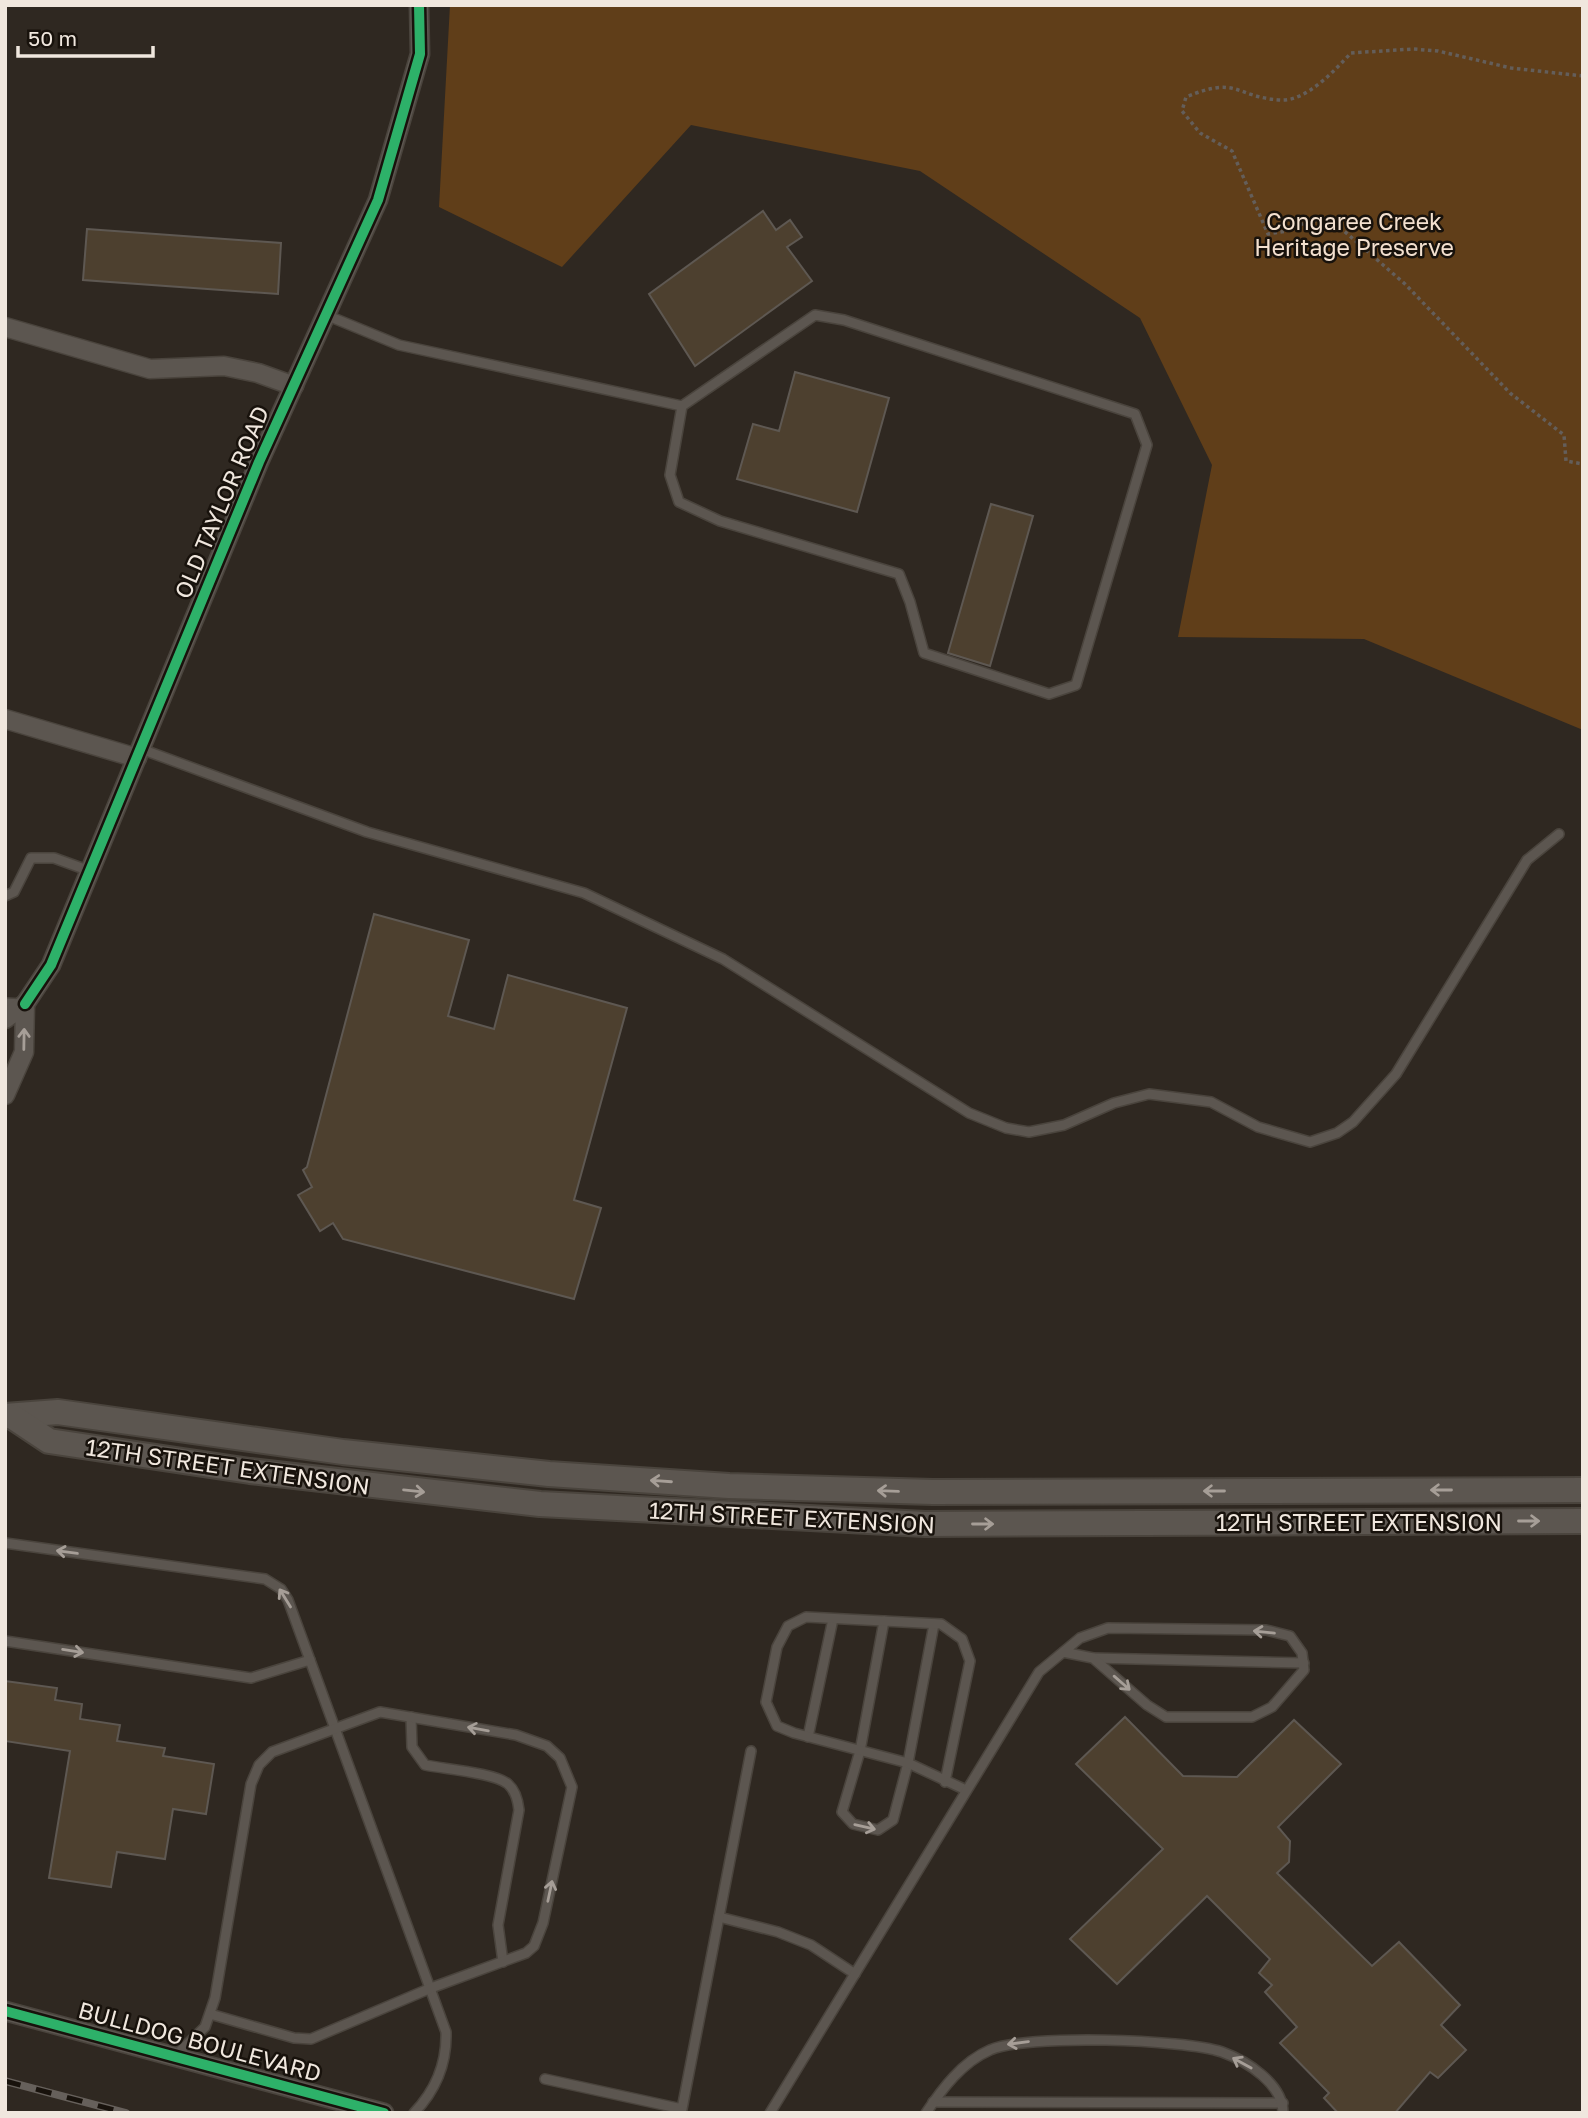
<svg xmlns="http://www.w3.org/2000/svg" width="1588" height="2118" font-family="'Golos Text',sans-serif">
<rect width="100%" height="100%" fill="#2f2821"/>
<polygon fill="#603e19" points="450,5 1583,5 1583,730 1364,639 1178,637 1212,465 1140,318 920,171 691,125 562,267 439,207"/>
<g fill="#4d402f" stroke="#5e5852" stroke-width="2">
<polygon points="763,211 776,230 790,220 802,237 787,247 812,281 695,366 649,294"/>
<polygon points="87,229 281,243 278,294 83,280"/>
<polygon points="795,372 889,398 857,512 737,479 753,424 779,431"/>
<polygon points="991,504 1033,516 990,666 948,653"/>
<polygon points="374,914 469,940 448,1016 494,1029 508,975 627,1008 574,1200 601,1208 574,1299 343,1239 333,1223 320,1231 298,1195 312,1187 303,1170 307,1167"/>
<polygon points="5,1681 57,1688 55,1700 82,1704 80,1719 120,1725 117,1741 165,1748 163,1756 214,1764 206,1814 173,1809 165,1859 117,1852 111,1887 49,1878 70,1751 5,1741"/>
<polygon points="1125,1717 1183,1776 1237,1777 1294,1720 1341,1764 1278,1827 1290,1841 1289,1862 1277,1873 1372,1966 1399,1942 1460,2005 1441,2025 1466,2050 1438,2078 1430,2072 1395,2113 1338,2113 1324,2098 1329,2093 1280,2043 1297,2027 1265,1992 1272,1985 1259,1973 1270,1959 1207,1896 1117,1984 1070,1939 1163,1849 1076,1764"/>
</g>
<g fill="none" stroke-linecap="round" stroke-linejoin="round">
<defs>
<g id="lane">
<polyline points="326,315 399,345 682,406 815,315 844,320 1135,414 1147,445 1076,685 1049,694 924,653 910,602 899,574 720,521 679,502 670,475 682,406"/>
<polyline points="141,749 367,832 584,893 723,959 969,1113 1006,1128 1029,1132 1064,1125 1114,1103 1149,1094 1211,1102 1258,1127 1310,1142 1337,1133 1353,1122 1396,1074 1527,860 1559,834"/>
<polyline points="5,896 14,892 31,858 54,858 90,871"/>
<polyline points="5,1003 23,1004"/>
<path d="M5,1543l260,36 16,10 7,11 158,432c1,32 -10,58 -32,81"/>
<polyline points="884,1621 860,1751 842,1812 853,1824 878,1830 893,1820 908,1763 934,1624"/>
<polyline points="5,1641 251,1678 310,1660"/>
<polyline points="1093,1658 1304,1663"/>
<path d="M411,1717l1,30 13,18c19,4 70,8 83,19 8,7 10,17 11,26l-21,115 5,37"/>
<polyline points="808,1737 833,1619"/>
<polyline points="945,1782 970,1661 962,1639 941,1624 806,1617 788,1626 777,1647 766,1702 777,1726 794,1733 908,1763 966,1790"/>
<polyline points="719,1917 778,1932 811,1945 855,1974"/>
<polyline points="175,2056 205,2027 215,1998 251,1784 259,1765 272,1752 380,1712 516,1735 547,1746 560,1758 572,1787 543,1923 534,1946 526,1953 431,1988 311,2039 294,2038 210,2014"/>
<polyline points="545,2079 682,2109 751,1751"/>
<polyline points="933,2102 1283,2103"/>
<polyline points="770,2113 1039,1672 1080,1638 1108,1628 1266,1630 1290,1636 1302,1653 1304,1670 1272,1707 1252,1717 1166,1717 1147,1705 1093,1658 1063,1652"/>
<path d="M926,2113c16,-24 36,-51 64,-63 35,-16 194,-11 232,2 25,9 61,32 61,61"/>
</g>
<g id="street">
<polyline points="5,327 150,369 224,366 258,373 294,386"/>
<polyline points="5,719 137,758"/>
<polyline points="25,1004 51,965 259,462 378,200 420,54 419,5"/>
<polyline points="5,1019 25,1004 24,1052 5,1095"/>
<polyline points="5,2011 384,2113"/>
</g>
<g id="secondary">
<polyline points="5,1416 58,1412 343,1452 549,1474 729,1486 933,1492 1583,1490"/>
<polyline points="13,1417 49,1441 250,1471 540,1504 925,1524 1583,1521"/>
</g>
</defs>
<use href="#lane" stroke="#4a443d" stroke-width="12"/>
<use href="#street" stroke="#4a443d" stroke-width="21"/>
<use href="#secondary" stroke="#4a443d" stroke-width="28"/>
<path stroke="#645e5a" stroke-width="3.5" stroke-dasharray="3.5 3.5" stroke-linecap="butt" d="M1583,76l-72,-8 -73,-17 -25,-2 -62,4c-16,17 -45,49 -71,47 -46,-3 -41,-25 -94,-3l-4,14 18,22 32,18 36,83 19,-3 24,-11 25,4 69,60 105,109 54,42 2,26 17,3"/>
<use href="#lane" stroke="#5c5650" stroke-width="9"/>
<use href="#street" stroke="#5c5650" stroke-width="18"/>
<use href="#secondary" stroke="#5c5650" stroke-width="24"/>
<defs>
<polyline id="rail" points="5,2081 126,2113"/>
</defs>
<use href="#rail" stroke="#66605b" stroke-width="8"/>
<use href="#rail" stroke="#18120c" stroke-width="5" stroke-dasharray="16" stroke-linecap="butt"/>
<defs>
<g id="cycleway">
<polyline points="25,1004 51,965 259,462 378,200 420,54 419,5"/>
<polyline points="5,2011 384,2113"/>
</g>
</defs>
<use href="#cycleway" stroke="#18120c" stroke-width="15"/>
<use href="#cycleway" stroke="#2db169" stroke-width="10"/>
</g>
<defs><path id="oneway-shaft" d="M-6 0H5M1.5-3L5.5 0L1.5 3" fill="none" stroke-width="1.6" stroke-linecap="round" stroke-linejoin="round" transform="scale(1.75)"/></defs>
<g stroke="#a69e97">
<use href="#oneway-shaft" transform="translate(24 1039) rotate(-89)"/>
<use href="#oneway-shaft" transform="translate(661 1481) rotate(-176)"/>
<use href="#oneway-shaft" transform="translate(1441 1490) rotate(180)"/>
<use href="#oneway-shaft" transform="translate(414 1491) rotate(6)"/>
<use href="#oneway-shaft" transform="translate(888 1491) rotate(-178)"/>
<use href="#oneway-shaft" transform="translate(1214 1491) rotate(180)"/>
<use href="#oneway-shaft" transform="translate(1529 1521)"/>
<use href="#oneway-shaft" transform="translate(983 1524)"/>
<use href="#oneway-shaft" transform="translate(67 1552) rotate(-172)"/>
<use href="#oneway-shaft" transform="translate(285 1598) rotate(-122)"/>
<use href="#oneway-shaft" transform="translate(1264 1632) rotate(-174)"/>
<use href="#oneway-shaft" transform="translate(73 1651) rotate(9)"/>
<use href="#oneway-shaft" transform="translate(1122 1683) rotate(41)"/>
<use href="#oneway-shaft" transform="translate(478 1729) rotate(-170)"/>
<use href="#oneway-shaft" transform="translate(865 1827) rotate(13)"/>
<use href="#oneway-shaft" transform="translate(550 1891) rotate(-78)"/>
<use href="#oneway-shaft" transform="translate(1018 2043) rotate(172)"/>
<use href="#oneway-shaft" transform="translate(1242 2063) rotate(-151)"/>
</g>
<g text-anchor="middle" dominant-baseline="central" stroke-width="5" stroke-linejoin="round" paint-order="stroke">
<g font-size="23" fill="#f3e0cf" stroke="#18120c">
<text x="1354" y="221">Congaree Creek<tspan x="1354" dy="26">Heritage Preserve</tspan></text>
</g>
<g font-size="23" fill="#f0e7de" stroke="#18120c">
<text transform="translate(221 502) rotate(-67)">OLD TAYLOR ROAD</text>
<text transform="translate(228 1466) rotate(8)">12TH STREET EXTENSION</text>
<text transform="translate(792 1517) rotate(3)">12TH STREET EXTENSION</text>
<text x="1359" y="1522">12TH STREET EXTENSION</text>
<text transform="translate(200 2041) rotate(15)">BULLDOG BOULEVARD</text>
</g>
</g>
<rect width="1588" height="2118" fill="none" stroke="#f0e7de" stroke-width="14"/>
<path d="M18 46v10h135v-10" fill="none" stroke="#f0e7de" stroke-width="3.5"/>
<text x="28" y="46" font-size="21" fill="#f0e7de" stroke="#18120c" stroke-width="5" paint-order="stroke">50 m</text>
</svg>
